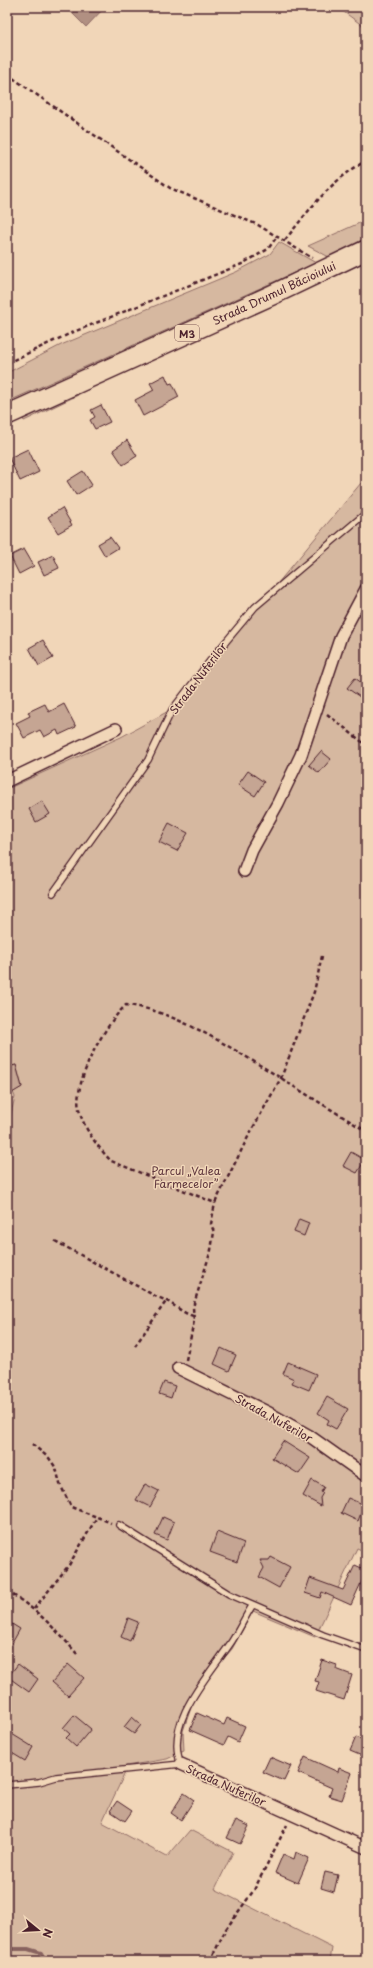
<svg xmlns="http://www.w3.org/2000/svg" width="373" height="1968" font-family="'Playpen Sans',sans-serif">
<rect width="100%" height="100%" fill="#f1d6b8"/>
<filter id="ink" filterUnits="userSpaceOnUse"><feTurbulence type="fractalNoise" baseFrequency=".025" numOctaves="2"/><feDisplacementMap in="SourceGraphic" scale="8" xChannelSelector="R" yChannelSelector="G"/><feConvolveMatrix kernelMatrix="1 2 1 2 8 2 1 2 1" color-interpolation-filters="sRGB"/></filter>
<g filter="url(#ink)">
<polygon fill="#e4c7ad" points="16,1065 22,1087 15,1097 7,1130 7,1067"/>
<g fill="#d6b8a0" stroke="#906c66">
<polygon points="337,7 366,7 366,28"/>
<polygon points="366,220 366,241 329,257 308,246"/>
<polygon points="279,242 316,263 7,402 7,373 61,345 236,272 270,254"/>
<polygon points="75,390 78,395 24,421 22,416"/>
<polygon points="366,477 366,1552 357,1548 315,1637 253,1611 232,1649 207,1678 195,1696 183,1731 184,1751 167,1759 126,1766 124,1775 102,1822 167,1857 190,1830 233,1852 215,1889 332,1948 330,1961 7,1961 7,1130 15,1097 13,1092 22,1087 16,1065 7,1067 7,789 121,737 185,702 204,672"/>
</g>
<polygon fill="#b19082" stroke="#88635f" points="66,7 105,7 86,27"/>
<g fill="none" stroke-linecap="round" stroke-linejoin="round">
<polyline stroke="#88635f" stroke-width="4" points="7,1949 28,1949 41,1953 46,1961"/>
</g>
<g fill="#c5a593" stroke="#4a1f2b">
<polygon points="165,375 169,384 172,383 179,397 143,416 135,400 154,390 150,383"/>
<polygon points="101,405 110,422 95,429 90,420 95,417 91,410"/>
<polygon points="127,440 137,456 123,465 113,450"/>
<polygon points="28,449 39,472 20,481 9,458"/>
<polygon points="83,471 92,485 76,495 67,481"/>
<polygon points="62,508 72,525 58,533 48,517"/>
<polygon points="110,537 118,548 105,556 98,544"/>
<polygon points="24,549 34,566 19,574 10,556"/>
<polygon points="53,555 59,568 44,575 38,562"/>
<polygon points="43,640 53,658 39,666 29,648"/>
<polygon points="355,678 366,686 360,697 347,688"/>
<polygon points="45,704 49,712 64,704 76,727 59,735 57,730 44,737 40,730 24,738 16,723 30,716 28,712"/>
<polygon points="321,751 331,759 319,773 309,765"/>
<polygon points="248,771 264,782 255,796 238,785"/>
<polygon points="42,801 50,814 36,822 29,809"/>
<polygon points="169,823 188,833 177,851 159,842"/>
<polygon points="16,1065 22,1087 7,1096 7,1067"/>
<polygon points="351,1152 365,1160 357,1173 343,1166"/>
<polygon points="299,1219 309,1223 304,1236 294,1232"/>
<polygon points="221,1348 236,1355 229,1371 214,1364"/>
<polygon points="288,1362 316,1374 309,1390 292,1383 294,1379 283,1374"/>
<polygon points="164,1382 175,1386 171,1398 159,1394"/>
<polygon points="327,1397 348,1409 336,1429 327,1424 329,1420 318,1413"/>
<polygon points="283,1441 310,1458 299,1474 272,1458"/>
<polygon points="312,1480 324,1487 321,1492 323,1493 320,1498 321,1506 303,1496"/>
<polygon points="145,1484 159,1491 150,1507 136,1500"/>
<polygon points="348,1498 364,1505 358,1521 341,1513"/>
<polygon points="163,1517 174,1522 167,1540 155,1535"/>
<polygon points="217,1532 244,1543 237,1562 210,1552"/>
<polygon points="271,1557 290,1567 279,1588 259,1577 264,1568 260,1560 269,1560"/>
<polygon points="355,1565 366,1570 366,1572 351,1605 322,1592 320,1598 305,1593 310,1578 343,1590"/>
<polygon points="128,1618 138,1622 130,1641 121,1637"/>
<polygon points="7,1621 20,1629 7,1652"/>
<polygon points="322,1660 337,1665 336,1669 352,1675 344,1700 316,1691 319,1682 315,1681"/>
<polygon points="18,1664 38,1679 29,1692 8,1677"/>
<polygon points="68,1664 84,1678 68,1696 52,1682"/>
<polygon points="197,1713 224,1725 227,1718 245,1726 238,1742 228,1737 224,1745 190,1730"/>
<polygon points="74,1715 91,1729 76,1747 66,1738 70,1734 63,1728"/>
<polygon points="132,1717 141,1725 134,1734 124,1727"/>
<polygon points="7,1731 33,1747 25,1761 7,1750"/>
<polygon points="356,1737 366,1741 362,1756 350,1751"/>
<polygon points="270,1757 291,1766 284,1781 263,1772"/>
<polygon points="305,1757 338,1772 339,1768 352,1773 342,1800 329,1796 332,1788 298,1773"/>
<polygon points="184,1793 194,1800 181,1820 171,1813"/>
<polygon points="117,1801 132,1811 125,1821 110,1811"/>
<polygon points="236,1820 249,1826 240,1844 227,1838"/>
<polygon points="296,1852 309,1858 298,1883 275,1873 283,1854 294,1859"/>
<polygon points="325,1872 338,1875 334,1892 321,1888"/>
</g>
<g fill="none" stroke-linecap="round" stroke-linejoin="round">
<defs>
<g id="service">
<polyline points="53,893 148,760 172,710 213,657 255,607 366,513"/>
<polyline points="119,1525 229,1594 323,1635 366,1650"/>
<path d="M7,1785l32,-3 17,-5 125,-13c-18,-42 30,-91 51,-123 7,-11 13,-24 20,-35"/>
</g>
<g id="minor">
<polyline points="7,781 116,729"/>
<polyline points="244,871 252,850 278,803 301,755 341,636 366,589"/>
<polyline points="178,1368 269,1413 308,1435 366,1476"/>
<polyline points="181,1764 366,1848"/>
</g>
<polyline id="trunk" points="7,415 272,295 366,250"/>
</defs>
<use href="#service" stroke="#4a1f2b" stroke-width="8"/>
<use href="#minor" stroke="#4a1f2b" stroke-width="14"/>
<use href="#trunk" stroke="#4a1f2b" stroke-width="22"/>
<g stroke="#4a1f2b" stroke-width="2.5" stroke-dasharray="4 3" stroke-linecap="butt">
<polyline points="7,74 170,188 258,225 312,258"/>
<path d="M285,240c24,-30 47,-61 81,-79"/>
<polyline points="7,363 71,333 242,264 268,249 278,235"/>
<polyline points="327,714 366,745"/>
<path d="M322,956l-8,36 -33,86 -32,57 -34,68 -104,-42c-13,-14 -28,-33 -32,-52 -6,-28 26,-85 47,-104 48,4 113,48 155,73l7,5 78,48"/>
<path d="M55,1241l102,56c15,4 22,15 36,19"/>
<polyline points="135,1346 167,1300"/>
<polyline points="186,1360 194,1321 193,1307 211,1250 214,1232 211,1224 215,1203"/>
<polyline points="32,1444 49,1458 56,1468 60,1484 71,1507 97,1517"/>
<path d="M7,1591c29,18 48,37 70,63"/>
<polyline points="34,1609 69,1565 97,1517 111,1523"/>
<polyline points="210,1961 226,1929 254,1890 287,1825"/>
</g>
<use href="#service" stroke="#f1d6b8" stroke-width="5.5"/>
<use href="#minor" stroke="#f1d6b8" stroke-width="11"/>
<use href="#trunk" stroke="#f1d6b8" stroke-width="19"/>
</g>
</g>
<g text-anchor="middle" dominant-baseline="central" stroke-width="3" stroke-linejoin="round" paint-order="stroke">
<rect fill="#f1d6b8" stroke="#7c5655" stroke-width="1" x="175" y="325" width="24" height="16" rx="3"/>
<g font-size="10" font-weight="bold" fill="#4a1f2b">
<text x="187" y="333">M3</text>
</g>
<g font-size="11" fill="#4a1f2b" stroke="#f1d6b8">
<text transform="translate(274 293) rotate(-25)">Strada Drumul Băcioiului</text>
<text transform="translate(198 678) rotate(-53)">Strada Nuferilor</text>
<text transform="translate(274 1418) rotate(29)">Strada Nuferilor</text>
<text transform="translate(226 1785) rotate(24)">Strada Nuferilor</text>
</g>
<g font-size="11" fill="#5f363d" stroke="#f1d6b8">
<text x="186" y="1170">Parcul „Valea<tspan x="186" dy="13">Farmecelor”</tspan></text>
</g>
</g>
<rect width="373" height="1968" fill="none" stroke="#f1d6b8" stroke-width="24"/>
<rect x="12" y="12" width="349" height="1944" fill="none" stroke="#4a1f2b" stroke-width="1.5" filter="url(#ink)"/>
<g transform="translate(38 1930) rotate(108)" stroke="#f1d6b8" stroke-width="3" paint-order="stroke">
<path d="M0-3L7 15L0 10L-7 15Z" fill="#4a1f2b"/>
<text y="-6" font-size="11" font-weight="bold" text-anchor="middle" fill="#4a1f2b">N</text>
</g>
</svg>
